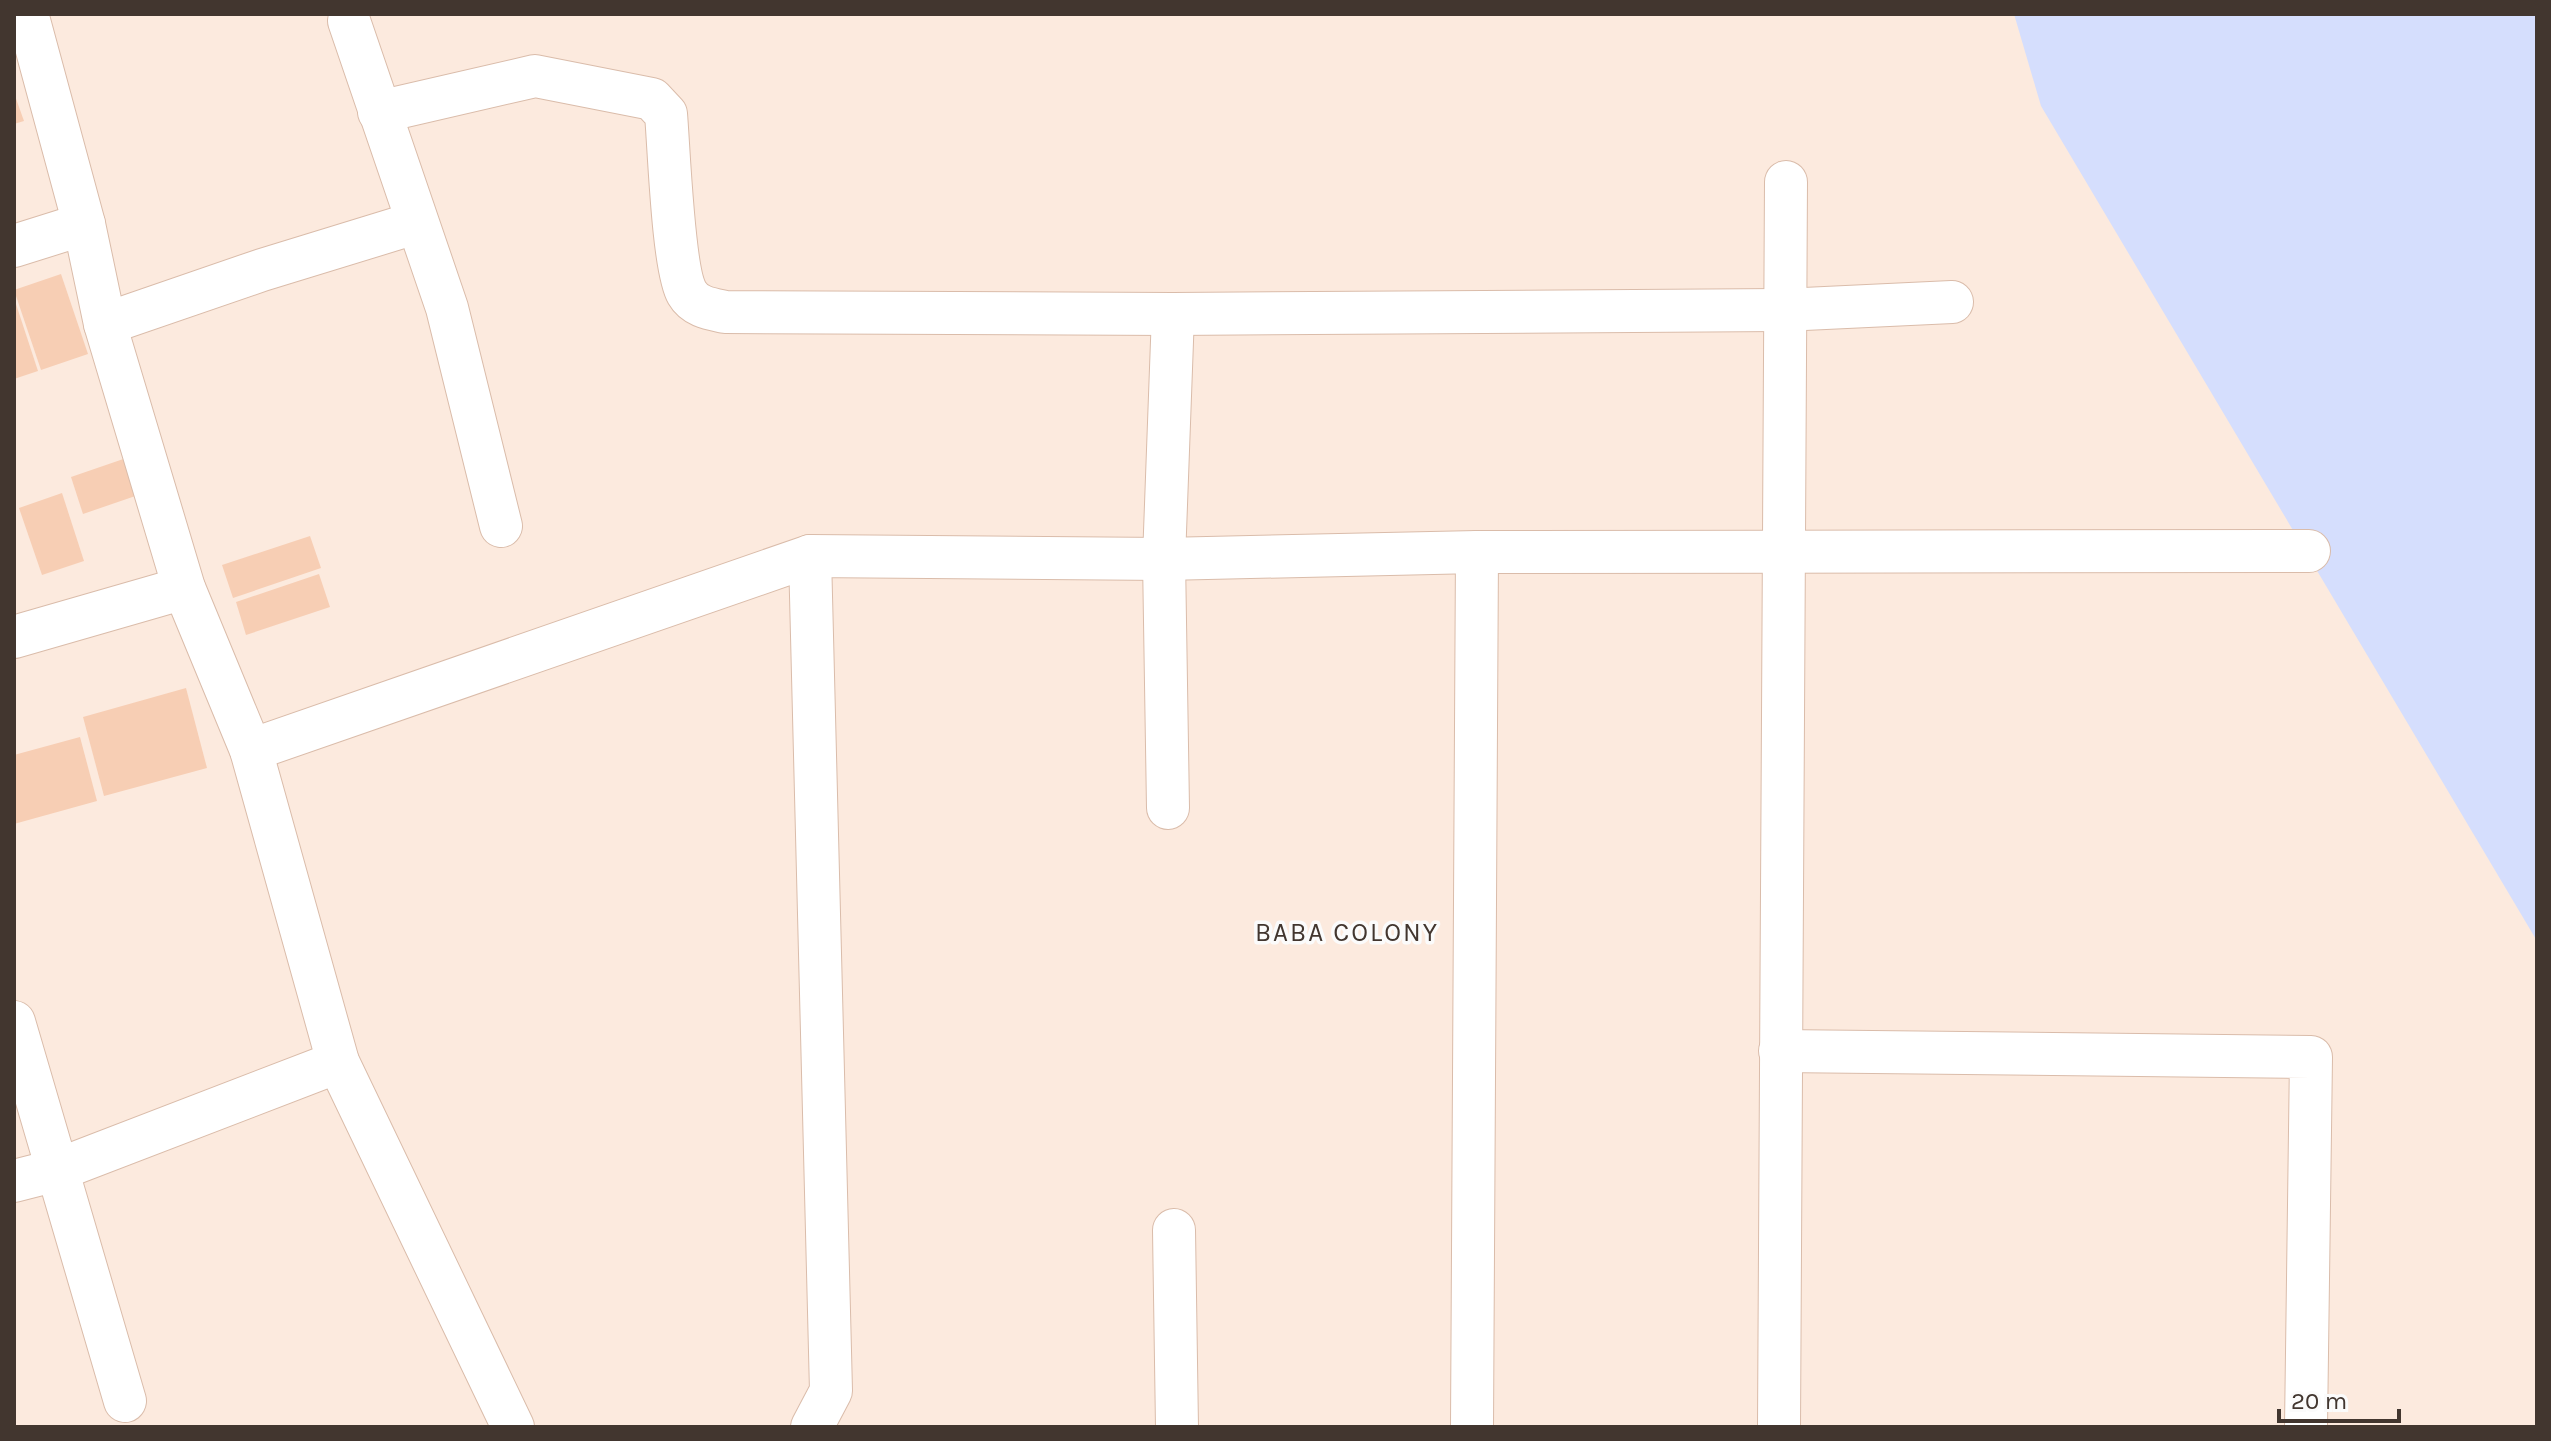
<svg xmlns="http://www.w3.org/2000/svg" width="2551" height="1441" font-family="Karla,sans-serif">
<rect width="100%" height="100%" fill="#fceade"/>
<polygon fill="#d5defd" points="2014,14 2537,14 2537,941 2041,106"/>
<g fill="#f7ceb4">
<polygon points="14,93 24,121 14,124"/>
<polygon points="61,274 88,354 41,370 14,290"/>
<polygon points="15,301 38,371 14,379 14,302"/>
<polygon points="135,455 147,492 83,514 71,477"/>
<polygon points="62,493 84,561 42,575 19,508"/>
<polygon points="310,536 321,568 233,598 222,565"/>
<polygon points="319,574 330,607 246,635 236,602"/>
<polygon points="186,688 207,768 104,796 83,717"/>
<polygon points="80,737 97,801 14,824 14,755"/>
</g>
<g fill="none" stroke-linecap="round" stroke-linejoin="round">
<defs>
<g id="minor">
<polyline points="349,21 447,308 501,526"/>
<polyline points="14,22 28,17 84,224 105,324 184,588 251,750 338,1062 513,1427"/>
<path d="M379,112l156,-36 117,23 14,15c3,35 7,155 21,179 8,14 24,16 38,19l448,2 610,-4 169,-8"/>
<polyline points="14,246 84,224"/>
<polyline points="105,324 262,270 415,223"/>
<polyline points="810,556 831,1391 812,1427"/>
<polyline points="14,637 184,588"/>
<polyline points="251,750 810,556 1164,559 1477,552 2309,551"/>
<polyline points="1168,808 1164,559 1173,314"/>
<polyline points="14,1022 125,1401"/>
<polyline points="1780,1051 2311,1057 2306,1427"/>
<polyline points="14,1181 57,1170 338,1062"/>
<polyline points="1174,1230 1177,1427"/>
<polyline points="1472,1427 1477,552"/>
<polyline points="1779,1427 1786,182"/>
</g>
</defs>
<use href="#minor" stroke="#dabcaa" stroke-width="44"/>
<use href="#minor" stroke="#fff" stroke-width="42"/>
</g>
<g text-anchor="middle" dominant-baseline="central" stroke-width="7" stroke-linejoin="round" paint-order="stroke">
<g font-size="26" letter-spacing="2" fill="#42362f" stroke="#fbfbfb">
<text x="1347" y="932">BABA COLONY</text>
</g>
</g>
<rect width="2551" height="1441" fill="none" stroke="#42362f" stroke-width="32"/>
<path d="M2279 1409v12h120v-12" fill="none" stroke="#42362f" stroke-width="4"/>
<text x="2291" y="1409" font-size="24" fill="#42362f" stroke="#fbfbfb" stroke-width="6" paint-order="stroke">20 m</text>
</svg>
